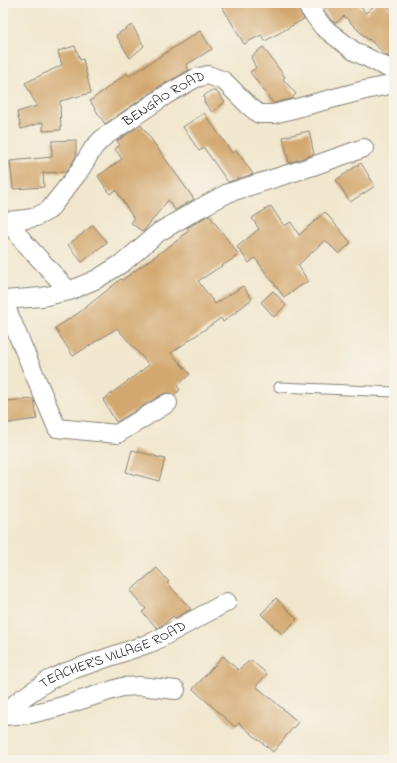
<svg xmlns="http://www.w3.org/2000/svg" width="397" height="763" font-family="'Indie Flower',sans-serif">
<rect width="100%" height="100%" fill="#f7f3e8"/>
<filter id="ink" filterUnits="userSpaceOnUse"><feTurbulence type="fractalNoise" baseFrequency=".025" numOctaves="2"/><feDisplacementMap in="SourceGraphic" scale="8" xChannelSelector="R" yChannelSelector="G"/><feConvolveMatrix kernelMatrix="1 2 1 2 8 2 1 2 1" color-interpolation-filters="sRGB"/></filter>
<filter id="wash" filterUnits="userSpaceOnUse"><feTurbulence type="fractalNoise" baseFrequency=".012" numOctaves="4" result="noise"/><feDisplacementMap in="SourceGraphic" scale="16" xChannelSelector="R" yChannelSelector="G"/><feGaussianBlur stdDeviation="0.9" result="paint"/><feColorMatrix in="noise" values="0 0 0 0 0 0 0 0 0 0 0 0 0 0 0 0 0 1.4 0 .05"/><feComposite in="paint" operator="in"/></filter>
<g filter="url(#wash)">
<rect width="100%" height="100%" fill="#f1e7ce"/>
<g id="blocks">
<g fill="#d3a86f">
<polygon points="220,3 295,3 297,9 304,19 265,41 261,35 244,44"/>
<polygon points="331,3 361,3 359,5 366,13 377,3 385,3 394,13 394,59 386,55 369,39 368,40 344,16 336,23 332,21 324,10"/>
<polygon points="132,25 144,46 130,58 116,35"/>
<polygon points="200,31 212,49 186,65 189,70 160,86 105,124 90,101 127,73 129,76"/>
<polygon points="75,46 80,60 83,59 91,93 60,101 61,130 43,131 43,122 21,129 17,112 37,106 25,83 62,65 58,51"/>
<polygon points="263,47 285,77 283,79 296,94 291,99 273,103 250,72 256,68 251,57"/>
<polygon points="210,91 216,91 225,102 212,112 204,102 204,96"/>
<polygon points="204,113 232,153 236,150 253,174 228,182 204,148 199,151 183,127"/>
<polygon points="141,125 194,199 175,210 168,200 143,232 131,223 134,219 116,190 110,194 98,176 122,159 115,149 120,145 117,141"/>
<polygon points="309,131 314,154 289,163 283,137"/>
<polygon points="76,140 76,156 66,172 43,173 44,187 13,189 10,161 52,157 52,141"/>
<polygon points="361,163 375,186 350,202 336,180"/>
<polygon points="271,206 284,226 291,222 299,235 325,212 351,243 339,254 325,240 298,265 308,281 284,297 255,258 249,263 237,247 259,229 252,218"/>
<polygon points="209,215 239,255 198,281 215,304 243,286 252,299 223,322 221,318 171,353 190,374 177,386 180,390 174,395 168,393 163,394 116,422 103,400 149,365 117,328 73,356 55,328 80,312 121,279 122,280 182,237 181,236 189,231 187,228"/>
<polygon points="93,225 107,242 82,262 68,245"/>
<polygon points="273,291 286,305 274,317 261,302"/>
<polygon points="34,399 37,419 8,423 5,401"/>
<polygon points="132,450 165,459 159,481 126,472"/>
<polygon points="157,568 169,582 167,583 191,609 175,618 173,616 164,624 157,628 142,612 146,609 130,591"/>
<polygon points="276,598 297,619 282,634 261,614"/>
<polygon points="223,656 238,670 251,660 267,674 256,686 298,722 273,752 239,723 235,727 193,689"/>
</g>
</g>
</g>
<g filter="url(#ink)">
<use href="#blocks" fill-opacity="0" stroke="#868275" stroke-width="1"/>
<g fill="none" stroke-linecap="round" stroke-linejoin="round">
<defs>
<polyline id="lane" points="279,387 394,392"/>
<g id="street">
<polyline points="305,3 323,27 354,51 394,71"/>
<path id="s1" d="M3,220l5,1 18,-2 10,-2 13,-7 29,-37 16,-26 10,-10 62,-42 30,-17 12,-3 16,6 25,25 10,8h15l91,-24 29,-6"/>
<polyline points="8,221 23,241 69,291"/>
<polyline points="3,300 42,297 69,291 97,279 124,262 159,232 200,208 228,193 310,167 364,148"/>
<polyline points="3,300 57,428 117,434 168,403"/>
<path id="s2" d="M3,714l18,-15 28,-19 17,-8 87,-30 74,-40"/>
<polyline points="3,716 31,714 59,707 122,687 140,686 176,690"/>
</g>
</defs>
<use href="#lane" stroke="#868275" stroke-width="11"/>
<use href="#street" stroke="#868275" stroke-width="20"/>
<use href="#lane" stroke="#fff" stroke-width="9"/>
<use href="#street" stroke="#fff" stroke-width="18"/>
</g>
</g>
<g text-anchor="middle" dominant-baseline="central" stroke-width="3.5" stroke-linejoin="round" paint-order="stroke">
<g font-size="14" fill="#1c1c1c" stroke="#f7f3e8">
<text stroke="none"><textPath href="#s1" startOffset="211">BENGAO ROAD</textPath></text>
<text stroke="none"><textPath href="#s2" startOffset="126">TEACHER'S VILLAGE ROAD</textPath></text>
</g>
</g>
<rect width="397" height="763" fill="none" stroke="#f7f3e8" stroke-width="16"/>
</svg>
